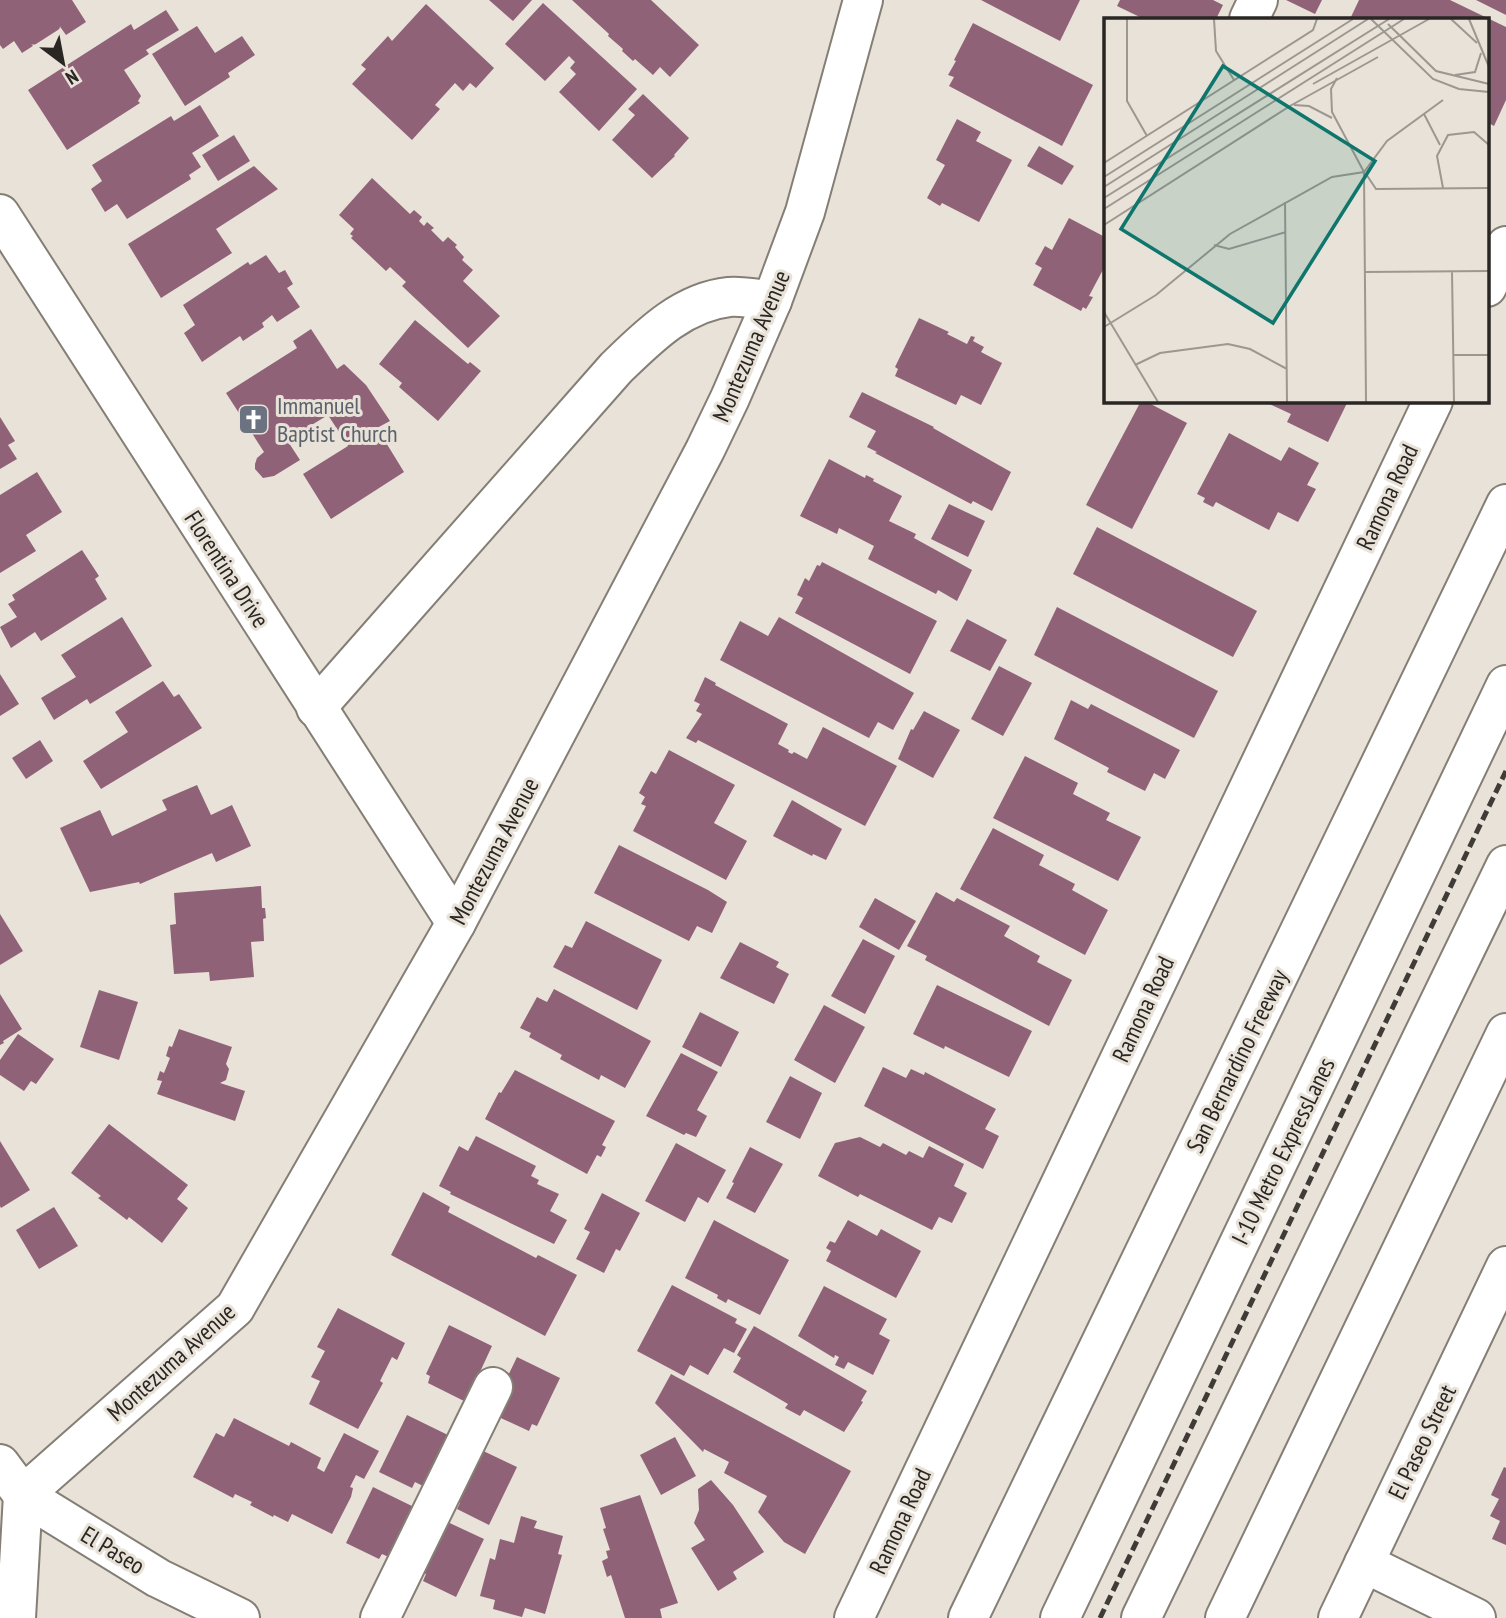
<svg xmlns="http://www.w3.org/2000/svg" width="1506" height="1618" font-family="'PT Sans Narrow',sans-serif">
<rect width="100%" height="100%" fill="#e9e2d8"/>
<g fill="#906278">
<polygon points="0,0 72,0 86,22 66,35 61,28 22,53 14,41 3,49 0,45"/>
<polygon points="489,0 532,0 513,21"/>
<polygon points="572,0 651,0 699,45 670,77 660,67 653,75 635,59 633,61 622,51 623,49 608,36 609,34"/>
<polygon points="981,0 1080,0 1060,41"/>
<polygon points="1120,0 1213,0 1223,5 1216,19 1144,19 1117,6"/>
<polygon points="1286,0 1322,0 1315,14"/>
<polygon points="1359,0 1450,0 1506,27 1506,100 1494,126 1487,122 1487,19 1350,19"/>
<polygon points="1476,0 1506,0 1506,15"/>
<polygon points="543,3 637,89 599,131 559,92 576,74 570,68 575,62 569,56 545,81 505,44"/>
<polygon points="426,4 494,68 476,88 470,83 463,91 455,83 435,105 440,109 412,140 352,84 366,69 361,65 388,36 392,41"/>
<polygon points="166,10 179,30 146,50 149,54 124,70 141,96 138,101 140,103 67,150 28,90 131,24 134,30"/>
<polygon points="973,23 1093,85 1062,146 949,86 954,77 948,75 956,61 954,60"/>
<polygon points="197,26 215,53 242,36 255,55 228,73 230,77 185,106 152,54"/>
<polygon points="643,94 689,138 674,155 675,156 652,178 612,140 635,115 628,109"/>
<polygon points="200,105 219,136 192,153 201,167 189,175 191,179 127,219 117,204 105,212 91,189 102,181 92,165 171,116 174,121"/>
<polygon points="957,119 981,132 976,141 1012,160 979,222 942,203 940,206 927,198 945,165 936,160"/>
<polygon points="234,135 250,161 218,181 202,155"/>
<polygon points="1039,146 1074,166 1062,185 1027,166"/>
<polygon points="254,166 278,189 216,229 232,253 161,298 128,244"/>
<polygon points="372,178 410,214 414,210 422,217 419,221 424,226 427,222 434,228 431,230 443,242 448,237 457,245 455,247 464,257 462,260 473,270 463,281 500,316 468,348 402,286 406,282 390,267 386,271 351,238 353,236 350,234 354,229 339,215"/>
<polygon points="1069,218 1105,237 1105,266 1089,296 1093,297 1086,309 1083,307 1081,311 1033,285 1042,268 1035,264 1045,246 1052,250"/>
<polygon points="266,255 279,273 285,270 293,284 287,288 300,307 277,322 272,315 262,323 264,327 243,341 240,336 202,362 184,333 195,325 183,305 248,262 250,265"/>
<polygon points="919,318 949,332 947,334 967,344 971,336 975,337 973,341 984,347 981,352 1002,363 981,405 961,395 956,405 895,376 898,369 895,367"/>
<polygon points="415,320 468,364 470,362 481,371 438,421 399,387 402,383 379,364"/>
<polygon points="311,329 337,369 344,364 366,385 390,421 377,428 404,472 331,519 303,474 348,446 328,415 287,440 300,460 274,476 263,478 255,469 255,464 257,458 264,452 226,393 297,348 293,341"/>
<polygon points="862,392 934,427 933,428 1011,472 992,511 973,501 971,504 875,453 877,452 867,447 876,431 849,417"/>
<polygon points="1141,401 1145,401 1187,423 1132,529 1086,505"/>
<polygon points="1263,401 1348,401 1328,442 1287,422 1291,414"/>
<polygon points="0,417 15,441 8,445 17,459 0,469"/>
<polygon points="1229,433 1281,461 1289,447 1319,463 1307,485 1316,489 1298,522 1278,512 1269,530 1216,502 1213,507 1203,502 1205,498 1197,494"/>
<polygon points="829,459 865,478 866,475 874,479 873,481 902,496 889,521 916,534 914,538 972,570 957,601 938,590 936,594 868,559 874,546 839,528 837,534 800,516"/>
<polygon points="37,472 62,512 26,535 36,551 0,573 0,495"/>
<polygon points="949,504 985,521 968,557 931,539"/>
<polygon points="1097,527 1257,611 1233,657 1073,574"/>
<polygon points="82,550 99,576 95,579 107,599 41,641 35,632 11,648 0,627 17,617 8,604 15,600 12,595"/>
<polygon points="822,562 937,621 910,674 795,613 803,598 797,595 805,578 809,581 817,565 820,566"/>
<polygon points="1057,607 1218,691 1194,738 1034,655"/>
<polygon points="122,617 152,666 90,704 87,699 54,720 41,698 76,677 61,655"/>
<polygon points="779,617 914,693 893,730 878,722 869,738 720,660 740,621 768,636"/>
<polygon points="967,619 1007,640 990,671 950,651"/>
<polygon points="999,666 1032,683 1003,736 971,719"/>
<polygon points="0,674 19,704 0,716"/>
<polygon points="705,677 716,683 715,685 788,724 778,744 789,750 788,752 792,754 794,752 807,759 823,727 897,766 865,826 698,740 696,743 686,738 702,714 696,711 700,704 694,701"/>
<polygon points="163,681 174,697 179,694 202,728 101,789 83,761 128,732 115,712"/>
<polygon points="1071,700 1088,709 1091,704 1180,750 1165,779 1154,773 1145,791 1107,772 1109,768 1054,739"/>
<polygon points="924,711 960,730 933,778 898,759 911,729 913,730"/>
<polygon points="40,740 53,761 26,779 12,758"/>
<polygon points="669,750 735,785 714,823 747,841 726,880 633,831 646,806 641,804 645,797 639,793 651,771 656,774"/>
<polygon points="1025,756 1078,783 1073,794 1110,813 1106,820 1141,837 1118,881 993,818"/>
<polygon points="197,785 211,815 232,805 251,846 216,862 212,853 140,884 139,882 90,892 60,828 100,810 112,836 167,810 162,800"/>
<polygon points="792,800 842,829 826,860 813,854 812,856 773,836"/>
<polygon points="993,828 1044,855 1039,865 1075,884 1072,890 1108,910 1085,955 960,889"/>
<polygon points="619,845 708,890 727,902 712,933 697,926 689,941 594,893"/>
<polygon points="261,886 262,908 265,908 266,918 263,919 264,941 251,942 254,977 210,981 209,972 174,974 170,925 176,924 174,893"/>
<polygon points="936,892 954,902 957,898 1010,926 1004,936 1040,956 1037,962 1072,980 1049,1026 925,960 927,956 907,946"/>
<polygon points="875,898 916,921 899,950 859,927"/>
<polygon points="0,914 23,951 0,965"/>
<polygon points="586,921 662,960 637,1010 553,967 565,945 572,948"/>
<polygon points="863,939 895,956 865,1014 831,996"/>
<polygon points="740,942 779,962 776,967 789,974 774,1004 720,978"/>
<polygon points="937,985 1032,1031 1009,1077 945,1046 944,1049 913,1034"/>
<polygon points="554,989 651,1041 625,1088 601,1075 599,1080 560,1059 562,1055 529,1037 531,1033 520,1028 537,997 547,1002"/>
<polygon points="99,990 138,1002 119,1060 80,1047"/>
<polygon points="0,994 22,1029 3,1041 4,1043 0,1045"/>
<polygon points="824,1005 865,1027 835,1083 794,1060"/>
<polygon points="700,1012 739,1032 721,1067 682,1047"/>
<polygon points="179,1029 232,1047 226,1064 229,1069 226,1080 220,1083 245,1091 235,1121 157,1094 162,1081 157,1080 160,1071 164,1073 170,1058 166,1056 169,1046 172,1047"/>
<polygon points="18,1034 54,1059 36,1084 31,1081 24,1091 0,1075 0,1060"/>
<polygon points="681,1053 718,1072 697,1110 707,1116 696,1137 686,1133 684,1135 646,1116"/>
<polygon points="883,1067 906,1078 911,1069 924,1075 925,1072 996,1109 985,1129 999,1136 983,1169 864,1106"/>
<polygon points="515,1070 615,1121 602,1145 606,1147 601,1157 597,1155 587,1174 485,1119 499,1092 501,1093"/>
<polygon points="790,1076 822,1093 800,1139 766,1122"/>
<polygon points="109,1124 188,1185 177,1199 188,1208 162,1243 129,1217 127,1220 98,1198 101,1196 71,1173"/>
<polygon points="476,1136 536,1166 531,1176 539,1180 537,1184 559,1194 550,1211 567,1220 554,1244 450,1194 451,1192 439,1186 459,1146 468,1151"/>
<polygon points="860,1137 880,1147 883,1143 906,1155 909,1151 923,1158 929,1146 964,1164 954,1186 967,1193 952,1223 939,1217 932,1230 860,1194 858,1197 818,1176 835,1143"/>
<polygon points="0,1141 30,1190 1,1208 0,1206"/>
<polygon points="676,1143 726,1170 708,1203 698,1197 685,1222 645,1201"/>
<polygon points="750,1147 783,1164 755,1213 726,1198 734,1183 732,1182"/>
<polygon points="423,1192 450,1207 448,1212 536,1258 538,1255 577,1275 545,1336 391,1255"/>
<polygon points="602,1193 640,1213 620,1251 616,1249 604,1273 576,1259 590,1232 584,1229"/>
<polygon points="54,1207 78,1246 39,1269 16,1230"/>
<polygon points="714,1220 789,1260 760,1315 728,1299 726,1303 717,1298 718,1295 685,1278"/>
<polygon points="848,1220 877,1236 881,1229 921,1251 896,1298 826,1261 831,1251 826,1248 830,1241 835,1243"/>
<polygon points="672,1285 737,1319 735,1323 747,1329 734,1353 724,1348 708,1375 690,1365 684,1376 637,1351"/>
<polygon points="824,1286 887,1319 879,1334 890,1340 873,1375 848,1362 844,1369 835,1365 839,1357 835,1355 834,1358 798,1336"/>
<polygon points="338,1308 405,1343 397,1360 392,1357 380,1381 383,1383 358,1429 309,1404 320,1381 311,1377 325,1351 317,1347"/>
<polygon points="449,1325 492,1346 466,1402 428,1383 430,1376 426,1374"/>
<polygon points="754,1326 867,1391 861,1401 863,1402 844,1432 804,1410 800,1416 785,1408 788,1404 733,1372 741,1358 737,1355"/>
<polygon points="517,1357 560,1378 537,1426 532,1424 529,1431 490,1413"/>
<polygon points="671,1374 851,1471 805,1554 784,1542 758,1512 767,1496 724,1473 729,1462 704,1449 703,1452 655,1403"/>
<polygon points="407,1415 450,1436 425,1487 415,1482 412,1488 379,1472"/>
<polygon points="234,1418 289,1446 291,1442 321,1458 317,1468 324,1472 344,1433 379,1451 364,1479 356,1475 350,1487 353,1488 351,1497 332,1534 292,1514 288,1522 274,1515 273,1517 250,1505 252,1502 235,1494 233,1498 193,1477 216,1433 224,1437"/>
<polygon points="675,1437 696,1476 661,1495 640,1455"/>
<polygon points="475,1447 517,1467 489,1525 457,1509 460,1503 451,1499"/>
<polygon points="1504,1467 1506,1468 1506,1545 1492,1539 1500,1521 1490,1516 1499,1499 1491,1495"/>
<polygon points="711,1480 733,1505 764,1552 733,1572 737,1579 718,1591 691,1548 705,1540 694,1523 699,1510 698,1489"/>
<polygon points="373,1487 416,1508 391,1558 382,1554 379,1559 346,1543"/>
<polygon points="640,1495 678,1603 660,1609 662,1618 625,1618 611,1575 607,1577 602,1561 608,1558 606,1551 610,1550 603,1529 606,1528 600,1508"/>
<polygon points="521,1516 537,1521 534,1528 563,1536 558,1554 562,1555 545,1614 525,1608 522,1617 493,1609 495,1600 480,1596 490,1558 495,1560 500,1539 514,1543"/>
<polygon points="441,1519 484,1539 456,1597 423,1581 426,1574 416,1570"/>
</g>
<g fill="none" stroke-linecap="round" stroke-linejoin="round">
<defs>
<g id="minor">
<polyline points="1249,19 1258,0"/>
<polyline points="0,214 456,923"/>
<polyline points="1487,287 1506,246"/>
<path d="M316,708l300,-340c32,-31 66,-66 113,-71 14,-1 29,2 43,4"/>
<polyline points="0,1464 23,1495 158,1578 240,1618"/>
<polyline points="1364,1563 1476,1618"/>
<polyline points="16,1618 23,1495 235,1308 456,923 705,450 730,398 772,301 805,212 863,0"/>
<polyline points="380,1618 493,1387"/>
<polyline points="854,1618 1433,401"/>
<polyline points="1338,1618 1506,1266"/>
</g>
<g id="highway">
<polyline points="968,1618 1506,504"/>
<polyline points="1060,1618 1506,685"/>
<polyline points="1141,1618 1506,865"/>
<polyline points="1225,1618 1506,1033"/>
</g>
</defs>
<use href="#minor" stroke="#847e75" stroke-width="42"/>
<use href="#highway" stroke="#847e75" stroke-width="42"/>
<use href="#minor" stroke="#fff" stroke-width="38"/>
<use href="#highway" stroke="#fff" stroke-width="38"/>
<polyline stroke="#3f3c38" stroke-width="5" stroke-dasharray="10 5" stroke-linecap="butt" points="1100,1618 1506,771"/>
</g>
<defs>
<symbol id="church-square" viewBox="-11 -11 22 22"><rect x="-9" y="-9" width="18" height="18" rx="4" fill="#6b7280" stroke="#e9e2d8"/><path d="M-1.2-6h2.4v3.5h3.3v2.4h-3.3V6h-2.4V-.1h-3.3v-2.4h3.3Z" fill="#fff"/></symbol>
</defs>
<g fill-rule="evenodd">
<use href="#church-square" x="236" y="402" width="35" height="35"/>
</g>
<g text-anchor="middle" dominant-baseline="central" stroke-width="6" stroke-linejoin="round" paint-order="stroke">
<g font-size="24" fill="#292623" stroke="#e9e2d8">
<text transform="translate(751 346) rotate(-67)">Montezuma Avenue</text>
<text transform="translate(1387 497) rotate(-65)">Ramona Road</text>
<text transform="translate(227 569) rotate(57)">Florentina Drive</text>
<text transform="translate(494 851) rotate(-62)">Montezuma Avenue</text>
<text transform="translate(1143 1009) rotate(-65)">Ramona Road</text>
<text transform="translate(1237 1061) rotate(-64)">San Bernardino Freeway</text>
<text transform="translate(1283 1151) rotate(-64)">I-10 Metro ExpressLanes</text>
<text transform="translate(171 1362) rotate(-42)">Montezuma Avenue</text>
<text transform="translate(1422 1442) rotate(-64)">El Paseo Street</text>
<text transform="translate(900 1521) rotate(-65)">Ramona Road</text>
<text transform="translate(113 1550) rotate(31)">El Paseo</text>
</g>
<g font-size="24" fill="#5b616d" stroke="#e9e2d8" text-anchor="start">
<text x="277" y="405">Immanuel<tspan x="277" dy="28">Baptist Church</tspan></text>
</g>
</g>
<g transform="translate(1104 18)">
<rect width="385" height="385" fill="#e9e2d8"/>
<path fill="none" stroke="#9c9790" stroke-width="2" d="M23,1v82l20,35M110,1l2,32 18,29M267,1l62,60 26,10 30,3M347,1l26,24M365,1l20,48M284,6l48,47 53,13M351,57l20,-3 6,-19M233,60l-6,11 1,23 32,60 2,230M209,66l116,-65M190,87l15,1 23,12M320,96l16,31M0,145l209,-133 4,-11M262,156l10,15 113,-1M0,159l249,-158M0,169l264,-168M339,170l-6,-32 11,-21 26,-3 15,13M0,180l285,-179M181,184l2,200M0,191l300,-190M0,207l186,-119 88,-49M110,227l15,4 57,-17M348,253l2,131M261,254l124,-1M0,294l54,90M0,309l52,-32 74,-61 102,-57 32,-5 23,-31 56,-41M349,337h36M31,347l25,-12 68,-9 22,5 37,20"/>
<path fill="#0f766e" fill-opacity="0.15" stroke="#0f766e" stroke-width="3.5" d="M119,48l152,95 -102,162 -152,-94z"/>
<rect width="385" height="385" fill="none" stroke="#292623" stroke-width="3.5"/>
</g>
<g transform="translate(63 63) rotate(148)" stroke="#e9e2d8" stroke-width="5" paint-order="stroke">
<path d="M0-5L12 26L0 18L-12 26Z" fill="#292623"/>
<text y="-10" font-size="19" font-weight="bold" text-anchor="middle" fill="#292623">N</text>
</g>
</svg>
